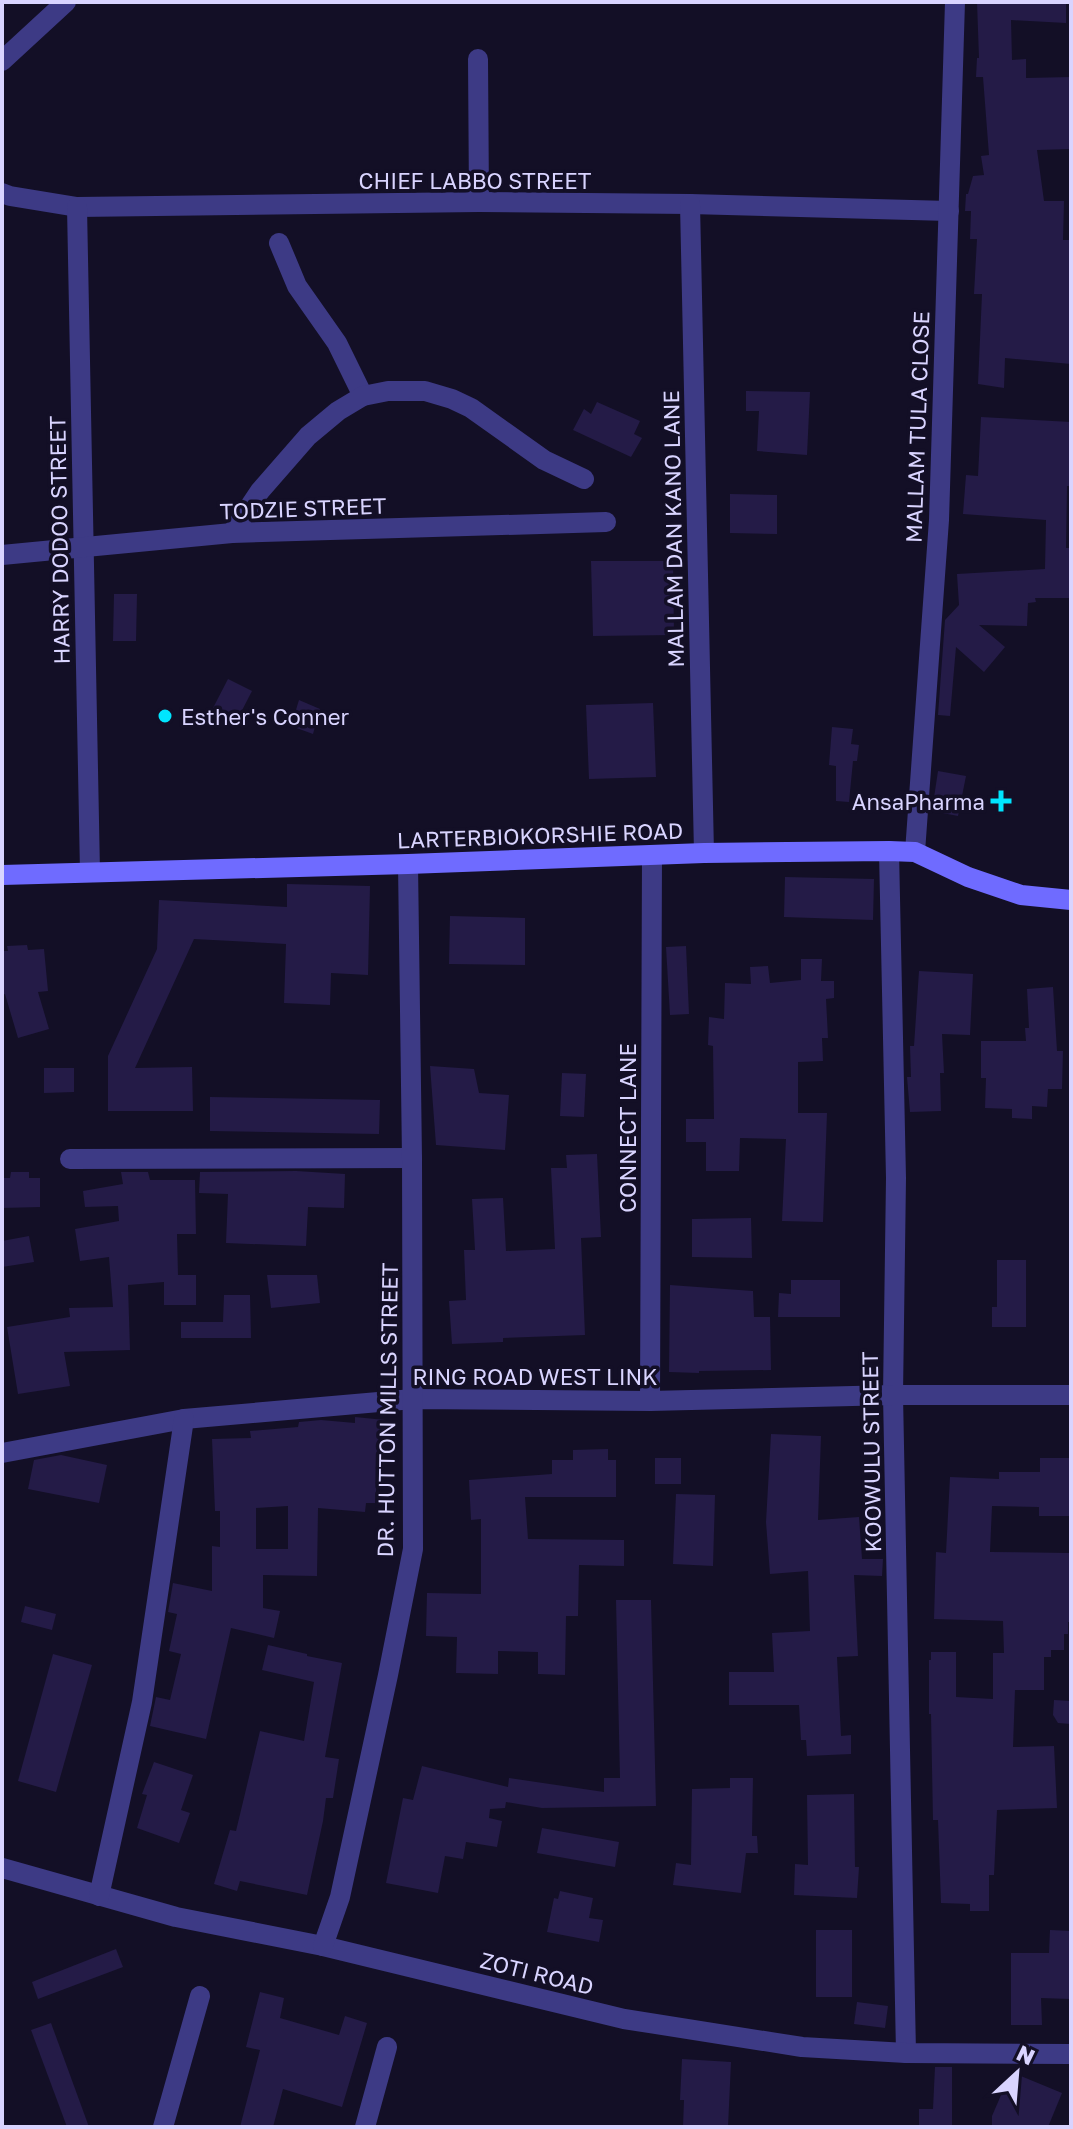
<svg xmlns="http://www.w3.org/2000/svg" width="1073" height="2129" font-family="'Golos Text',sans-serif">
<rect width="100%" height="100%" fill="#130f26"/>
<g fill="#241b47" fill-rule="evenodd">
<polygon points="977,2 1066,2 1066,23 1011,20 1012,60 1026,59 1026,78 1071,77 1071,149 1037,150 1044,201 1064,201 1063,240 1071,240 1071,364 1005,358 1004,388 978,384 982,294 974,294 977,239 970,239 971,211 965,211 966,194 968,194 973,176 984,175 981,156 989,155 983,77 976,77 977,58 979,58"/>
<polygon points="746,391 810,392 807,455 757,451 759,411 746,411"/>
<polygon points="597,402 640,421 634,434 642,438 631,457 573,430 584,409 591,414"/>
<polygon points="981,417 1071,422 1071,486 1067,486 1066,548 1071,548 1071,598 1035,598 1036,602 1028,603 1027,626 979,625 1005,647 984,672 956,647 950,716 938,715 945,620 959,605 957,574 1045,569 1046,520 963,514 966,475 978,476"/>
<polygon points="730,494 777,495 777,534 730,533"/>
<polygon points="591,561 673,561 674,635 593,636"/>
<polygon points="114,594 137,594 136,641 113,641"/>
<polygon points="228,679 252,691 237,720 213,708"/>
<polygon points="299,700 320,709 313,734 291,726"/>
<polygon points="653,703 656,777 589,779 586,705"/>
<polygon points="832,727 853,729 851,744 859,745 857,761 853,761 849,802 836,801 836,766 829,765"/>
<polygon points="938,771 966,776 958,816 932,811"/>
<polygon points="785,877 874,879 873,920 784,917"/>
<polygon points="287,884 370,886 368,975 331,973 330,1005 284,1003 286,944 194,939 135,1068 192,1067 193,1111 108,1111 108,1056 157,949 159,900 287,907"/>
<polygon points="450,916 525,918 525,965 449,964"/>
<polygon points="27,945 28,950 44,949 48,991 38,992 49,1029 18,1038 5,994 2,995 2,951 8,951 7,946"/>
<polygon points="686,946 689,1014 670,1015 666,947"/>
<polygon points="801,959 822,959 821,981 834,981 834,998 826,999 828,1038 822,1038 823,1061 798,1062 798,1113 827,1113 823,1222 782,1221 786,1139 740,1138 739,1171 706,1171 706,1142 686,1142 686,1119 714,1119 713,1046 708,1045 709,1017 724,1019 725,983 751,984 750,967 768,966 770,983 801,980"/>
<polygon points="919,971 973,974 970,1035 942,1034 944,1073 940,1073 941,1111 910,1112 907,1077 911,1077 910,1046 914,1046"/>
<polygon points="1053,987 1057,1051 1063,1051 1062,1089 1048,1089 1047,1107 1032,1106 1032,1119 1012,1118 1012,1109 985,1108 986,1078 981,1078 981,1041 1026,1041 1025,1028 1029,1028 1027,989"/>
<polygon points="430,1066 474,1069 479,1093 509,1095 505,1150 436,1145"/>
<polygon points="44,1068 74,1068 74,1092 44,1093"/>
<polygon points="562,1073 586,1074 584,1117 560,1116"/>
<polygon points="210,1097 380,1100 379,1134 210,1131"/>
<polygon points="597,1154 601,1237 581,1238 585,1335 503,1338 503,1342 452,1344 449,1301 466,1300 464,1250 475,1250 472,1199 503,1198 506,1251 555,1249 551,1168 567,1168 566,1155"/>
<polygon points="296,1171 345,1174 344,1208 308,1207 306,1246 226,1243 228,1194 199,1193 200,1172"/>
<polygon points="11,1172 29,1172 29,1178 40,1178 40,1207 2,1208 2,1178 10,1178"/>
<polygon points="121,1172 148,1172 150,1180 195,1180 196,1234 177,1234 178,1275 196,1275 196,1305 164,1305 164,1282 128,1285 130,1350 64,1352 70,1386 18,1394 7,1327 70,1317 69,1308 113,1307 109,1257 80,1261 75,1229 119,1221 118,1206 85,1207 83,1191 123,1184"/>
<polygon points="751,1218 752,1258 692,1257 692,1219"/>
<polygon points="29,1236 34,1262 2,1267 2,1241"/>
<polygon points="997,1260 1026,1260 1026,1327 992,1327 992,1307 997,1307"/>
<polygon points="267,1275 317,1275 320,1303 271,1308"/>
<polygon points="791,1280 840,1280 840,1317 778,1317 779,1293 791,1294"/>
<polygon points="670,1285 753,1291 754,1317 770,1317 771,1370 699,1371 699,1373 669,1372"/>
<polygon points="224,1295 250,1295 251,1338 181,1338 181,1322 223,1322"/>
<path d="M355,1417l30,3 -2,27h-3l-5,56h-9l-1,9 -47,-4 -1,68 -54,-1v33l17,3 -6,27 -43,-10 -25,111 -56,-13 6,-29 14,3 11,-46 -12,-3 8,-37 -9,-2 5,-29 39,8v-45l8,1v-36h-5l-3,-72 39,-1 -1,-7 48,-4 1,-5 22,-2 34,3zM288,1506v43h-32v-41z"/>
<polygon points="771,1434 821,1436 818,1520 859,1517 862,1559 883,1559 882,1576 854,1575 858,1656 837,1657 841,1736 851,1735 851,1754 807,1756 806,1740 801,1740 799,1705 729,1705 729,1672 774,1672 772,1633 810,1631 808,1571 770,1574 766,1522"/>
<polygon points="608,1449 608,1460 616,1460 616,1497 525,1497 528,1539 624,1540 624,1566 579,1565 578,1616 566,1616 565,1675 538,1674 538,1652 498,1651 498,1674 456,1673 457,1637 426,1636 427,1593 481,1594 481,1519 471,1520 469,1480 552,1474 552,1460 573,1460 573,1450"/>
<polygon points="61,1455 107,1465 99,1503 28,1489 34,1460"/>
<rect x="655" y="1458" width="26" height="26"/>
<polygon points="1040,1458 1071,1458 1071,1516 1039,1516 1039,1507 992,1506 990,1552 1069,1553 1069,1566 1071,1566 1071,1622 1068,1622 1068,1634 1064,1634 1064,1650 1051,1650 1051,1657 1044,1657 1044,1690 1015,1690 1013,1747 1054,1746 1057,1808 997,1810 994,1875 989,1875 989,1911 970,1911 970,1904 941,1903 938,1820 933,1820 931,1714 929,1714 929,1660 931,1660 931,1652 956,1652 956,1697 993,1699 993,1653 1004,1653 1003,1621 934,1619 936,1552 946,1553 950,1477 999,1479 999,1472 1040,1472"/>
<polygon points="676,1494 715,1495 713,1566 673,1564"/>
<polygon points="616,1600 651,1600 656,1806 542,1808 506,1802 505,1808 490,1809 489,1818 502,1821 497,1847 466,1842 463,1859 445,1856 438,1893 386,1883 403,1798 413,1800 422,1766 508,1787 509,1778 604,1792 604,1778 620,1778"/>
<polygon points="25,1606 56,1614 52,1630 21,1622"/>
<polygon points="268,1645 307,1654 307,1656 342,1663 325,1757 339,1759 333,1798 326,1798 323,1821 307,1895 240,1881 237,1891 214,1884 230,1830 236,1831 260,1731 304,1741 314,1682 262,1670"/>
<polygon points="53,1654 92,1665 56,1792 18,1781"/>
<polygon points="1054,1700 1071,1701 1071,1724 1058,1723 1053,1715"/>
<polygon points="154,1762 193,1775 181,1810 190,1813 179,1843 137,1828 147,1795 142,1794"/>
<polygon points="730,1778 753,1778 752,1836 757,1836 758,1853 746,1853 741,1893 673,1885 676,1863 691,1865 692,1789 730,1788"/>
<polygon points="854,1794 855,1867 859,1867 857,1898 794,1895 795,1864 808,1865 807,1795"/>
<polygon points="542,1828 619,1842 615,1867 537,1853"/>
<polygon points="560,1891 593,1898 589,1918 603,1920 599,1942 547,1932 554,1898 558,1899"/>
<rect x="816" y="1930" width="36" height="67"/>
<polygon points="1050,1930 1071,1931 1070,1999 1041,1998 1042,2025 1011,2025 1011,1953 1049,1953"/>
<polygon points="116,1949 123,1967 38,1999 32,1982"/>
<polygon points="260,1992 284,1998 280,2018 339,2035 345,2016 367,2023 342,2107 283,2089 273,2127 240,2127 260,2050 246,2047"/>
<polygon points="857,2002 888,2006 885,2028 854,2024"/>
<polygon points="51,2023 89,2127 67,2127 31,2030"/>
<polygon points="682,2059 731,2062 728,2127 683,2127 684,2100 680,2100"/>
<polygon points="935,2067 952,2067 952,2127 919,2127 919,2109 933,2109"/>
<polygon points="1011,2072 1062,2093 1048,2127 992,2127 992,2116"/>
</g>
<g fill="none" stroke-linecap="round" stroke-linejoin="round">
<g stroke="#3d3a85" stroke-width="20">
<polyline points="478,59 479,202"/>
<polyline points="2,61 66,2"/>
<polyline points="2,193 10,196 77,207 479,202 690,204 949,211"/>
<polyline points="690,204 704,853"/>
<polyline points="77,207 90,872"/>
<polyline points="279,243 297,286 337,343 363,396"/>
<polyline points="232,533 260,491 308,436 338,411 363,396 388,391 425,391 452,399 471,408 544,460 584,479"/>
<polyline points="2,555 232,533 606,522"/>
<polyline points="889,851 896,1178 893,1395 906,2053"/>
<polyline points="915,852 939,520 955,2"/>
<polyline points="70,1159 412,1158"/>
<polyline points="650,1401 652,855"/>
<polyline points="2,1453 184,1419 413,1399 650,1401 893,1395 1071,1395"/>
<polyline points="2,1868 176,1917 323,1946 624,2019 802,2047 906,2053 1071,2054"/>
<polyline points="99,1896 142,1702 184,1419"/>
<polyline points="323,1946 340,1897 388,1675 413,1549 412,1158 408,864"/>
<polyline points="163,2127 200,1996"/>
<polyline points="365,2127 387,2047"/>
</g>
<polyline stroke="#6f6bff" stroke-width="20" points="2,875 408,864 704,853 889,851 915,852 968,877 1021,895 1071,900"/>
</g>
<g fill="#00e5ff" stroke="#130f26" stroke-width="3">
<circle cx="165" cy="716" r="8"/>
<path d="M997 789h8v8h8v8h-8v8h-8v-8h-8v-8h8z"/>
</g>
<g text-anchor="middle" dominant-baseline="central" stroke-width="7" stroke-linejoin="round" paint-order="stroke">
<g font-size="22" fill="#d9d4ff" stroke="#130f26">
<text x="475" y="180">CHIEF LABBO STREET</text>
<text transform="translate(917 427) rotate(-88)">MALLAM TULA CLOSE</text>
<text transform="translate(303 508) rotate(-2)">TODZIE STREET</text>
<text transform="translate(673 529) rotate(-91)">MALLAM DAN KANO LANE</text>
<text transform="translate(59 540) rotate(-91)">HARRY DODOO STREET</text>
<text transform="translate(540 835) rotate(-2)">LARTERBIOKORSHIE ROAD</text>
<text transform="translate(627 1128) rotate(-90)">CONNECT LANE</text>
<text x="535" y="1376">RING ROAD WEST LINK</text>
<text transform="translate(387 1410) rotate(-89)">DR. HUTTON MILLS STREET</text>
<text transform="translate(871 1452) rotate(-91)">KOOWULU STREET</text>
<text transform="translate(537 1973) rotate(14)">ZOTI ROAD</text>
</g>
<g font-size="22" fill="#d9d4ff" stroke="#130f26" text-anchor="start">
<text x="181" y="716">Esther's Conner</text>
<text x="985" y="801" text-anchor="end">AnsaPharma</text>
</g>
</g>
<rect width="1073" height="2129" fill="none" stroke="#d9d4ff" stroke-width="8"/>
<g transform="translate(1017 2073) rotate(26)" stroke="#130f26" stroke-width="6" paint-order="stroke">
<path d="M0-6L14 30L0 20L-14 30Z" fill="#d9d4ff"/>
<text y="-12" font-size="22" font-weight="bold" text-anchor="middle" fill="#d9d4ff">N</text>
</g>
</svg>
